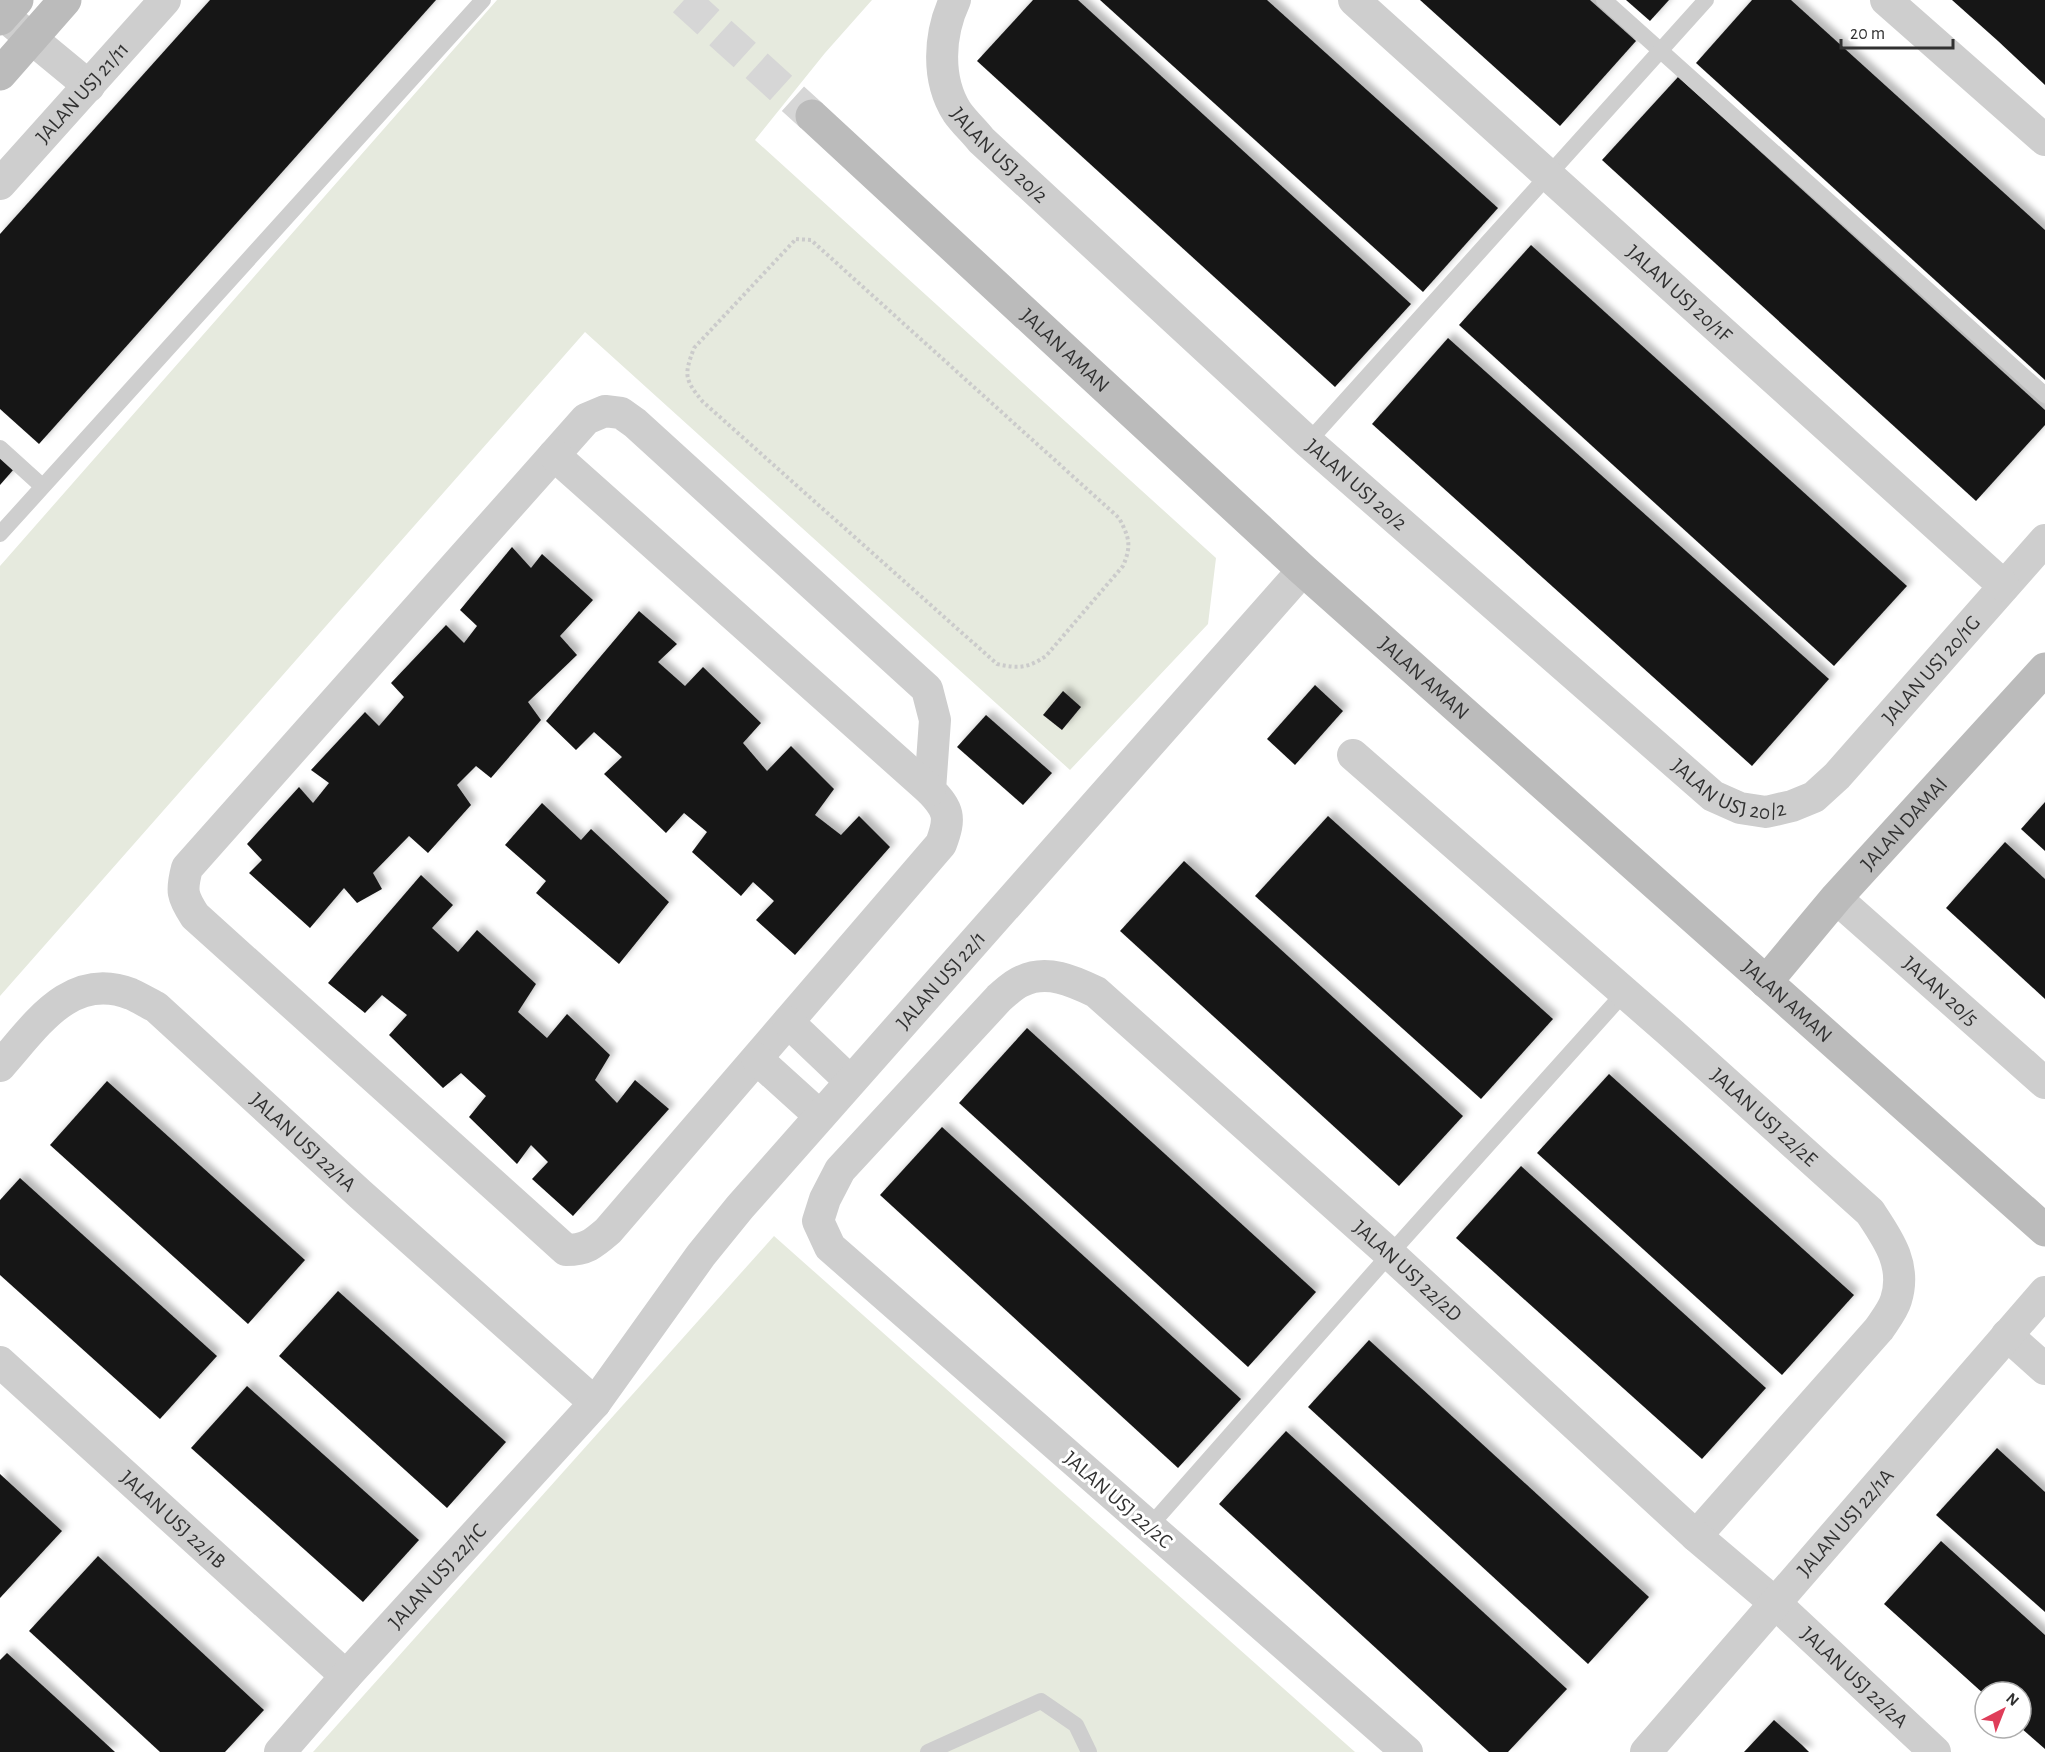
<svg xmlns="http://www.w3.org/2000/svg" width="2045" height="1752" font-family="'Alegreya Sans',sans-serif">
<defs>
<filter id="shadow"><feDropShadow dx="5.5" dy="-5.5" stdDeviation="3" flood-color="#0004"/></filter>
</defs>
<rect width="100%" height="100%" fill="#fff"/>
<g fill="#e6eade">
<polygon points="497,0 872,0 825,53 755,140 1216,558 1208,624 1070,770 585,332 0,996 0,566"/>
<polygon points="774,1236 1355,1752 313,1752"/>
</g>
<g fill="#181818" filter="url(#shadow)">
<polygon points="210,0 436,0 39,444 0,409 0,234"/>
<polygon points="1033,0 1078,0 1411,304 1335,387 977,61"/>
<polygon points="1100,0 1267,0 1498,208 1423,292"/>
<polygon points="1420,0 1590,0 1636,41 1560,126"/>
<polygon points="1626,0 1669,0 1650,21"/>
<polygon points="1752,0 1791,0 2045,230 2045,380 1696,63"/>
<polygon points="1952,0 2045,0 2045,85 1998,41"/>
<polygon points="1678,77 2045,410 2045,425 1976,501 1602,160"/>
<polygon points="1531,245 1907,586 1834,666 1459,325"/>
<polygon points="1448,338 1829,679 1752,766 1372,424"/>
<polygon points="0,456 14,469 0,485"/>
<polygon points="512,547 531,568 542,554 593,600 560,636 577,655 528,702 541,720 491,778 476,766 457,785 471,805 428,853 409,836 373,873 382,889 357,903 344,888 310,928 249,873 262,860 247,844 299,787 313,803 329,783 311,770 365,712 379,726 404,697 391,683 446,625 464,643 477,626 460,610"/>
<polygon points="639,611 677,644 658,662 685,686 703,667 761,723 743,743 767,771 791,746 834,789 815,815 841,835 859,816 890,847 795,955 756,920 774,901 753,882 741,896 692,852 707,832 684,813 666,833 604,774 622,757 594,732 576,750 546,721"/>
<polygon points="1315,685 1343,711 1295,765 1267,739"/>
<polygon points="1063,691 1081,707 1062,730 1043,715"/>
<polygon points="986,715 1052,773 1023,805 957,747"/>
<polygon points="2045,802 2045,851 2021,829"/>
<polygon points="542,803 581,840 591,829 669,902 619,964 536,893 546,881 505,845"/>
<polygon points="1328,816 1553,1019 1481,1099 1255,896"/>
<polygon points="2005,842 2045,879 2045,999 1946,908"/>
<polygon points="1184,861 1463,1116 1399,1186 1120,931"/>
<polygon points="421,875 453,905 432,928 458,952 477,930 536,984 518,1012 547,1038 567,1014 610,1055 595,1080 617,1103 635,1080 669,1109 573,1216 532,1179 548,1162 531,1145 517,1164 469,1117 486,1096 461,1073 443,1088 389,1035 407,1015 382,995 365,1013 328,983"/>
<polygon points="1027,1028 1316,1292 1248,1367 959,1103"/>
<polygon points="1609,1074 1854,1295 1782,1375 1537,1153"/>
<polygon points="107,1081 305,1260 248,1324 50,1145"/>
<polygon points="942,1127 1241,1399 1178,1468 880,1195"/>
<polygon points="1521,1166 1766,1388 1702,1459 1456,1238"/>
<polygon points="20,1178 217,1356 160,1419 0,1275 0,1200"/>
<polygon points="338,1291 506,1442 447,1508 279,1356"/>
<polygon points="1369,1340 1649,1597 1588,1664 1308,1407"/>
<polygon points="247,1386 419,1540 363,1602 191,1448"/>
<polygon points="1286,1431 1567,1689 1508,1752 1489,1752 1219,1504"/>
<polygon points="1997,1448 2045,1492 2045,1612 1936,1515"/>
<polygon points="0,1474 62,1531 0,1598"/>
<polygon points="1941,1541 2045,1635 2045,1749 2021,1728 2021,1692 1985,1692 1985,1695 1884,1604"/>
<polygon points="98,1556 264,1710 225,1752 160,1752 29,1631"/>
<polygon points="7,1653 65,1706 115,1752 0,1752 0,1660"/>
<polygon points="1774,1720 1802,1745 1809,1752 1744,1752"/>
</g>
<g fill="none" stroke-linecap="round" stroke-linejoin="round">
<polyline stroke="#d6d6d6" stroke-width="33" stroke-dasharray="33 16" stroke-linecap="butt" points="684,0 812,116"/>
<path stroke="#cbcbcb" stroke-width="4" stroke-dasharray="3 3" stroke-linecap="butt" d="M796,239l15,1 308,278c10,19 13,27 4,48l-77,90c-18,12 -27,13 -49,8l-294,-262c-19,-23 -19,-27 -9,-54z"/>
<g stroke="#cecece" stroke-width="16">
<polyline points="1604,0 2045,395"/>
<polyline points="1308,442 1706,0"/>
<polyline points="0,448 42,486"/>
<polyline points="0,534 483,0"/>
<polyline points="1149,1527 1390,1254 1624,993"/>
<polyline points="928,1752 1041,1701 1076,1725 1089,1752"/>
</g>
<g stroke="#cecece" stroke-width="32">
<path id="s1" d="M955,0c-16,34 -19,79 2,112 7,10 17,19 24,28l327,302 405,354 27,12 26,4 26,-6 22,-9 23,-21 208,-236"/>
<path id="s2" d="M1354,0l650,586"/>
<polyline points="1886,0 2045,140"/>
<polyline points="3,15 89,86"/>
<path id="s3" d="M0,184l165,-184"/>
<path d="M605,411l16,2 14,10 292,266 8,31 -5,70c19,20 21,27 11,54l-333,387c-15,13 -22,19 -42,19l-371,-334c-13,-20 -14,-25 -8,-48l399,-449z"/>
<polyline points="554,455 930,790"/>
<path id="s4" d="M1353,755l318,278 199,179c18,27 37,53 26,88 -3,10 -11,20 -17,29l-183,207"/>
<path id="s5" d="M1836,898l209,185"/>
<polyline points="788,1022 850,1081"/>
<polyline points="757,1059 820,1116"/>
<path id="s6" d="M0,1066c35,-39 70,-96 131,-72 9,4 17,9 25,13l204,187 235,209"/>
<polyline points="2007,1335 2045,1369"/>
<path id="s7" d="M0,1362l346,314"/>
<path id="s8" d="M280,1752l66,-76 249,-273 106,-148 39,-48 563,-637"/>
<path id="s9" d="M1407,1752l-577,-505 -12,-26 7,-22 15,-29 159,-172c7,-6 15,-14 23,-17 25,-12 51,0 74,11l294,262 306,282 79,67 160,149"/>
<path id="s10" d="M1646,1752l399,-460"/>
</g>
<g stroke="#bbb" stroke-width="33">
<polyline points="0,19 17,0"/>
<polyline points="0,74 65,0"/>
<path id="s11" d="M812,116l491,454 742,660"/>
<path id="s12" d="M1766,982l70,-84 209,-229"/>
</g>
</g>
<g text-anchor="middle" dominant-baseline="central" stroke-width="6" stroke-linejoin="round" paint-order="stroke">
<g font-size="21" fill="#313131" stroke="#fff">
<text stroke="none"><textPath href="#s3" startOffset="123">JALAN USJ 21/11</textPath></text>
<text stroke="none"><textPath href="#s1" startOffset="177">JALAN USJ 20/2</textPath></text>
<text stroke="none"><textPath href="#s2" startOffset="438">JALAN USJ 20/1F</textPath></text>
<text stroke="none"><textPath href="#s11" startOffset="345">JALAN AMAN</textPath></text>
<text stroke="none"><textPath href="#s1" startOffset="663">JALAN USJ 20/2</textPath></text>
<text stroke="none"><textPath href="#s1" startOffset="1416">JALAN USJ 20/1G</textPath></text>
<text stroke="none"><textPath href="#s11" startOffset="831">JALAN AMAN</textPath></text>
<text stroke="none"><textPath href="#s1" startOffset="1149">JALAN USJ 20/2</textPath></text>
<text stroke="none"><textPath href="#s12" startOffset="210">JALAN DAMAI</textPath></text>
<text stroke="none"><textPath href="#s8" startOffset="1017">JALAN USJ 22/1</textPath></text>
<text stroke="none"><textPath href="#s5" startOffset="140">JALAN 20/5</textPath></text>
<text stroke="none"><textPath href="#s11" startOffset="1317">JALAN AMAN</textPath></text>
<text stroke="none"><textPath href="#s4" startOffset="548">JALAN USJ 22/2E</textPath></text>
<text stroke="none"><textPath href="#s6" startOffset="390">JALAN USJ 22/1A</textPath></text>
<text stroke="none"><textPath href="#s9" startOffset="1610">JALAN USJ 22/2D</textPath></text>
<text transform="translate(1118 1500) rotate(41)">JALAN USJ 22/2C</text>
<text stroke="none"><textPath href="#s7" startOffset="234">JALAN USJ 22/1B</textPath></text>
<text stroke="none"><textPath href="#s10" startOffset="304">JALAN USJ 22/1A</textPath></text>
<text stroke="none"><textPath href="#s8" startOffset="236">JALAN USJ 22/1C</textPath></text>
<text stroke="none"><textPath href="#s9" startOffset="2214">JALAN USJ 22/2A</textPath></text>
</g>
</g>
<g transform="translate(2003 1710) rotate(42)"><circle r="28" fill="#ffffff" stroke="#adadad" stroke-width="1.5"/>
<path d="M0-4.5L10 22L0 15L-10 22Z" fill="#df3d59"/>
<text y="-9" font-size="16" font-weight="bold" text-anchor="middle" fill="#313131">N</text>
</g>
<path d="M1841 39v9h112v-9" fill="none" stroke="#313131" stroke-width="3"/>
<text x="1850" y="39" font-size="18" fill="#313131" stroke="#ffffff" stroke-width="4.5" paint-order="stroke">20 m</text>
</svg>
